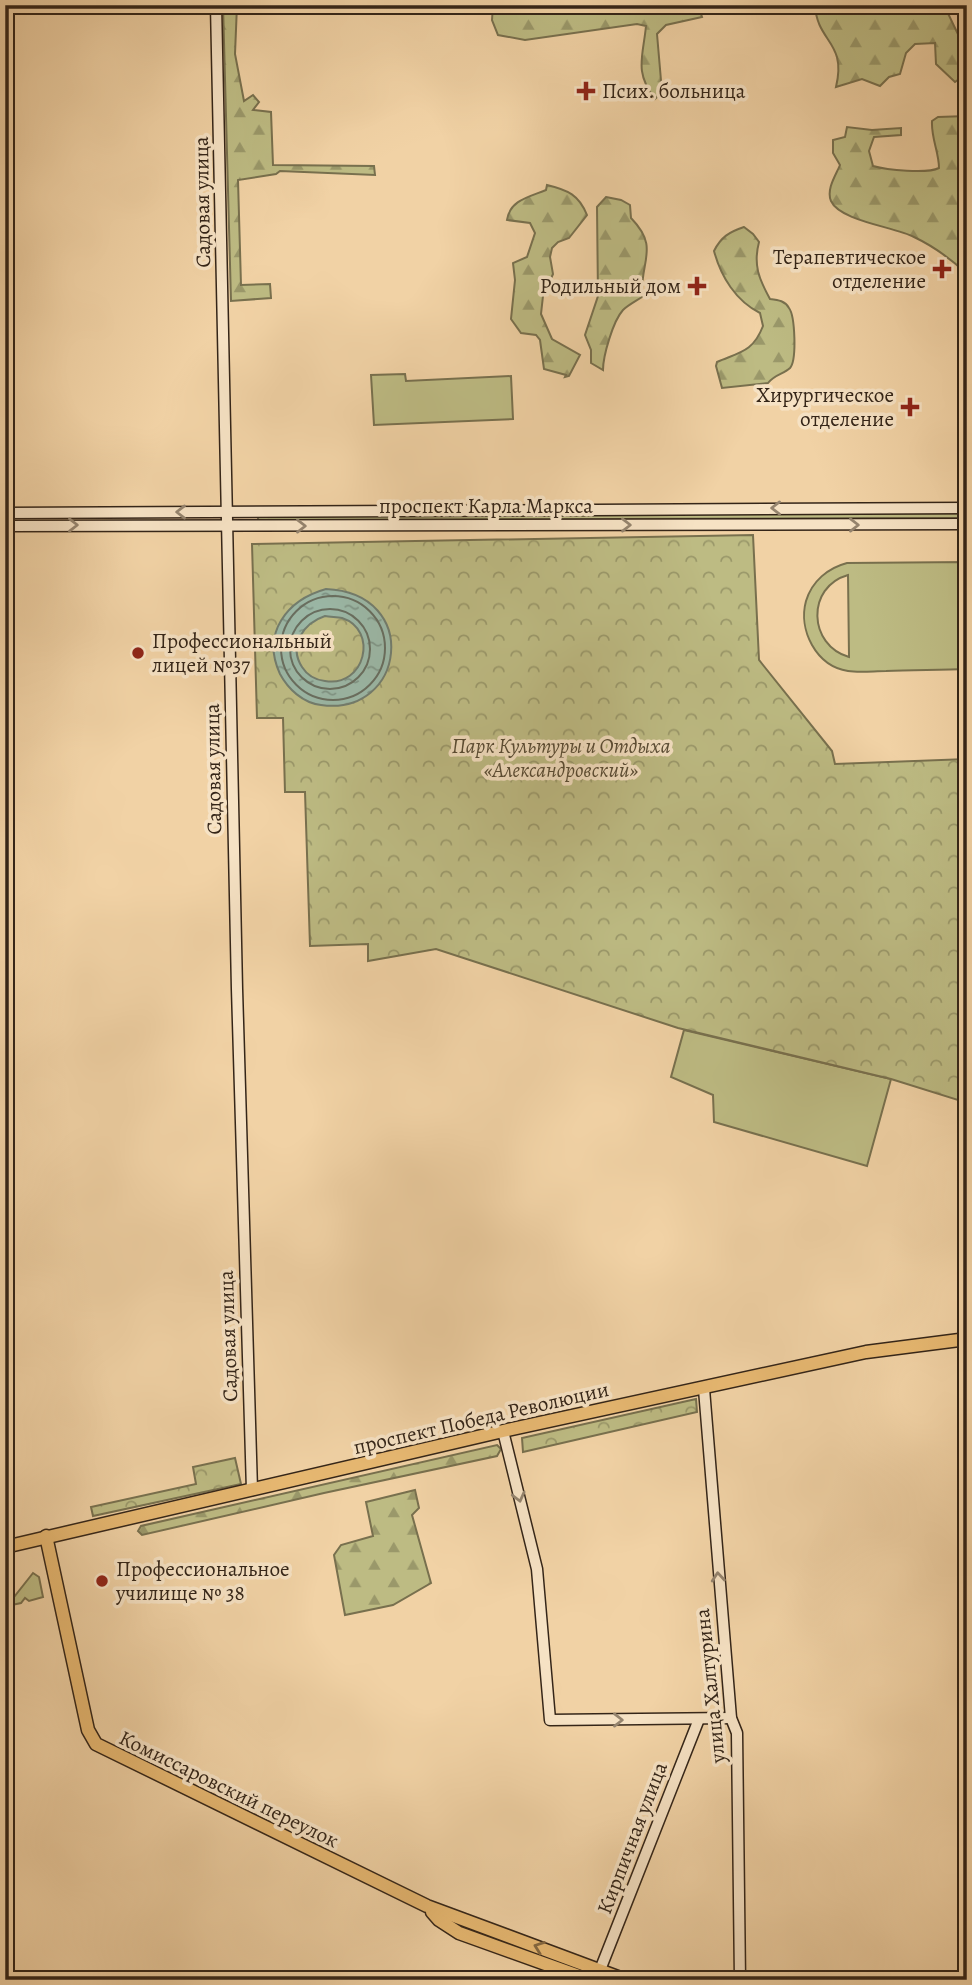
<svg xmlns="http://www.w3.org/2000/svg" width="972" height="1985" font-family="Alegreya,serif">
<defs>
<pattern id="forest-firs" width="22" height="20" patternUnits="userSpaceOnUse" patternTransform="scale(1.75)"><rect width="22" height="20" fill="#bdbb83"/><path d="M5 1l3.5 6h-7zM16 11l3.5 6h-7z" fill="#9a986a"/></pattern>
<pattern id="park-crowns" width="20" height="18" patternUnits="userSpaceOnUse" patternTransform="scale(1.75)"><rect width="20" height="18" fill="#bdbb83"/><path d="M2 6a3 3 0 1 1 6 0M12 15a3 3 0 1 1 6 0" fill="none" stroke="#9a986a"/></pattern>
<pattern id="water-ripples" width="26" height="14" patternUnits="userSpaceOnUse" patternTransform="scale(1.75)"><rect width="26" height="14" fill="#9bb8a7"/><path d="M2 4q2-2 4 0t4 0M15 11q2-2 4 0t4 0" fill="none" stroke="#7f9587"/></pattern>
</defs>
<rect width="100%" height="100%" fill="#f1d2a5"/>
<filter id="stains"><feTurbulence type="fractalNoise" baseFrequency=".00286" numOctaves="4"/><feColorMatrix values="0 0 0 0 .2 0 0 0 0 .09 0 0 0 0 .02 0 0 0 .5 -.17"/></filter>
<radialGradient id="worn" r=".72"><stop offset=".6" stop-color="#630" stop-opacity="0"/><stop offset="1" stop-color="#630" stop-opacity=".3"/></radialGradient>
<g fill="#bdbb83" stroke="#78704e" stroke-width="2" fill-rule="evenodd">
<polygon points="405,374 406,381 511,376 513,419 374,425 371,375"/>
<polygon points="967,513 967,518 258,520 258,515"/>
<path d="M967,562v107c-27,1 -54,1 -81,2 -12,0 -26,2 -38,0 -32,-5 -50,-41 -42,-70 6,-20 22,-33 41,-38zM848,575l1,81v1c-41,-12 -43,-70 -1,-82z"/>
<polygon points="684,1030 891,1079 867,1166 714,1122 713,1095 671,1077"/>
<polygon points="33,1573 39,1577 43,1597 29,1601 25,1598 21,1603 7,1606"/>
</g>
<g fill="url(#forest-firs)" stroke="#78704e" stroke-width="2">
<polygon points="223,5 237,5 235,54 244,101 253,95 259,102 253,110 271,112 273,165 374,166 375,175 280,171 276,174 238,180 241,285 270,284 271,298 231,301"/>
<path d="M493,5h205l4,12 -36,8 -9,9 5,58 -7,7c-21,-27 -12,-42 -9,-73l-9,-2 -112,16 -27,-5 -6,-15z"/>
<path d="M815,5h129l23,48v20l-12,9 -19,-18 -1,-21 -20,1 -9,9 -6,21 -11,3 -9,9 -18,-7 -26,8c11,-46 -19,-44 -21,-82z"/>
<path d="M967,116v158c-16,-15 -34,-28 -53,-37 -19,-10 -74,-16 -83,-36 -5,-12 5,-26 9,-36l-7,-12v-13l12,-3 2,-10 25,3 29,-2v7l-27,2 -5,14 4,15c14,4 54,8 66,2 0,-16 -8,-30 -7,-47l6,-4z"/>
<path d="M547,185c21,5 32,10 40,30l-18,23 -11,4 -6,6 -2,9 3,17 -10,22 -2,18 11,25 28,16 -11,21 -4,1 1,-2 -22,-6 -4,-29 -4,-5 -15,-2 -10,-14 4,-39 -2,-17 14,-6 8,-24 -5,-10 -23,-3c3,-20 22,-23 39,-30z"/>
<path d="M606,197l15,3 9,5 1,13c29,30 9,42 11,79 -6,4 -14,8 -19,13 -10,11 -20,46 -20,60l-12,-7v-13l-6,-15 13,-39 -1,-89z"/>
<path d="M744,227l9,7 6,8c-6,23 0,37 11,57 9,1 15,2 19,9 6,8 8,52 1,60 -6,6 -15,6 -22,15l-46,5 -6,-22 1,-4c23,-10 36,-10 46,-36l-3,-13c-24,-12 -39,-36 -46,-62 7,-14 15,-19 30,-24z"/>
<polygon points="497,1445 501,1449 497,1456 324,1493 142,1535 138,1531 141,1526"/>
<polygon points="415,1490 419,1508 412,1515 431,1583 393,1605 345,1615 334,1555 341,1545 373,1536 366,1502"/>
</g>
<g fill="url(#park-crowns)" stroke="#78704e" stroke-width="2">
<polygon points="753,535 759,660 832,751 835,764 967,759 967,1096 961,1101 891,1079 678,1028 436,949 368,961 368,944 310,946 305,792 285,792 283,718 257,718 252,544"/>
<polygon points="696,1399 697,1412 523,1452 522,1438"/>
<polygon points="235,1458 241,1484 93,1516 91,1507 196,1484 193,1467"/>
</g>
<path fill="url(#water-ripples)" stroke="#727d6e" stroke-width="2" fill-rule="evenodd" d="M326,589c96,4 79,128 -5,116 -18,-2 -33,-16 -41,-31 -19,-41 7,-74 46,-85zM325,616c5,1 12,1 17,2 37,12 23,70 -17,63 -9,-1 -18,-6 -23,-14 -14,-22 2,-44 23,-51z"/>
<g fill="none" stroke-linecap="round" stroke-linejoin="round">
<g stroke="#686e60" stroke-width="2">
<circle cx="333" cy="648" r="52"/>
<circle cx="330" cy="649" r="40"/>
</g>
<defs>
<g id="secondary">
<polyline points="216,5 237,989 252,1490"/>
<polyline points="5,513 967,508"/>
<polyline points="5,526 967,524"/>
<polyline points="704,1389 731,1718 737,1733 740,1980"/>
<polyline points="503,1431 537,1569 550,1720 731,1718"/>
<polyline points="600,1970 699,1719"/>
</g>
<g id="primary">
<polyline points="46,1536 88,1730 96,1744 427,1906 626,1980"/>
<polyline points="5,1547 503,1431 866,1352 967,1339"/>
<polyline points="432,1912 439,1920 459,1933 590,1980"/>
</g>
</defs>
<use href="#secondary" stroke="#342518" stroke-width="13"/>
<use href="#primary" stroke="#342518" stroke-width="15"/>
<use href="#secondary" stroke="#f6e2c4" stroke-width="10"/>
<use href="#primary" stroke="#e8b972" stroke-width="12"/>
</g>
<defs><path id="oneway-chevron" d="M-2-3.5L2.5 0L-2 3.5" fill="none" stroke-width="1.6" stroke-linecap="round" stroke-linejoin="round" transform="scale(1.75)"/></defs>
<g stroke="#95846e">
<use href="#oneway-chevron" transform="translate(776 508) rotate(-180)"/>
<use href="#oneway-chevron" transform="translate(181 512) rotate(180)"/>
<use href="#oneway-chevron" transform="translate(73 525)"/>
<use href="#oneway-chevron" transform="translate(626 525)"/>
<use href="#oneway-chevron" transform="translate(854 525)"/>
<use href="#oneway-chevron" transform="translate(301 526)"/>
<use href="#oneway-chevron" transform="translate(519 1497) rotate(76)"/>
<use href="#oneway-chevron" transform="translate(718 1577) rotate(-95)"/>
<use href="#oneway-chevron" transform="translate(618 1720)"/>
</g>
<use stroke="#856840" href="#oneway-chevron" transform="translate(539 1947) rotate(-160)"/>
<g fill="#8f2418" stroke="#f6e2c4" stroke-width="2.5">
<path d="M582.5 80.5h7v7h7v7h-7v7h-7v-7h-7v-7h7z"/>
<path d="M938.5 258.5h7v7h7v7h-7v7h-7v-7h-7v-7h7z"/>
<path d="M693.5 275.5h7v7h7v7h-7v7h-7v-7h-7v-7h7z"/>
<path d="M906.5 396.5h7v7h7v7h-7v7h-7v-7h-7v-7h7z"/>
<circle cx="138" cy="653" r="7"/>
<circle cx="102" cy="1581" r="7"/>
</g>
<g text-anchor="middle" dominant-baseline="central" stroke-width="7" stroke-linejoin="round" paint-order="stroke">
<g font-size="21" fill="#342518" stroke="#f6e2c4" text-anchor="start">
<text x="602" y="91">Псих. больница</text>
<text x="926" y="257" text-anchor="end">Терапевтическое<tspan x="926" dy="24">отделение</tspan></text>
<text x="681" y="286" text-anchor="end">Родильный дом</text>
<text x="894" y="395" text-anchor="end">Хирургическое<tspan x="894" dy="24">отделение</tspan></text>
<text x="152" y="641">Профессиональный<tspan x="152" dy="24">лицей №37</tspan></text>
<text x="116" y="1569">Профессиональное<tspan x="116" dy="24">училище № 38</tspan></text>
</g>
<g font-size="21" fill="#342518" stroke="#f6e2c4">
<text transform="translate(202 202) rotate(-91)">Садовая улица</text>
<text x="486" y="506">проспект Карла Маркса</text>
<text transform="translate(213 769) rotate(-91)">Садовая улица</text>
<text transform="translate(228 1336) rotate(-92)">Садовая улица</text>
<text transform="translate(481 1418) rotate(-13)">проспект Победа Революции</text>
<text transform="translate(710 1686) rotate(-96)">улица Халтурина</text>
<text transform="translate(229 1789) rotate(26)">Комиссаровский переулок</text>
<text transform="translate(632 1838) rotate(-69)">Кирпичная улица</text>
</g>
<g font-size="21" font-style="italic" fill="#564a33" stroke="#f6e2c4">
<text x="561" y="746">Парк Культуры и Отдыха<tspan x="561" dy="24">«Александровский»</tspan></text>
</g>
</g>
<rect width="972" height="1985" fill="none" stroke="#f1d2a5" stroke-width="28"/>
<rect x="7" y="7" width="958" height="1971" fill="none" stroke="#342518" stroke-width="3.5"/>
<rect x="14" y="14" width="944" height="1957" fill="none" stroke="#342518" stroke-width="2"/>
<rect width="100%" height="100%" filter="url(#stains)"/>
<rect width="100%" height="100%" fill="url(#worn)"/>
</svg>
